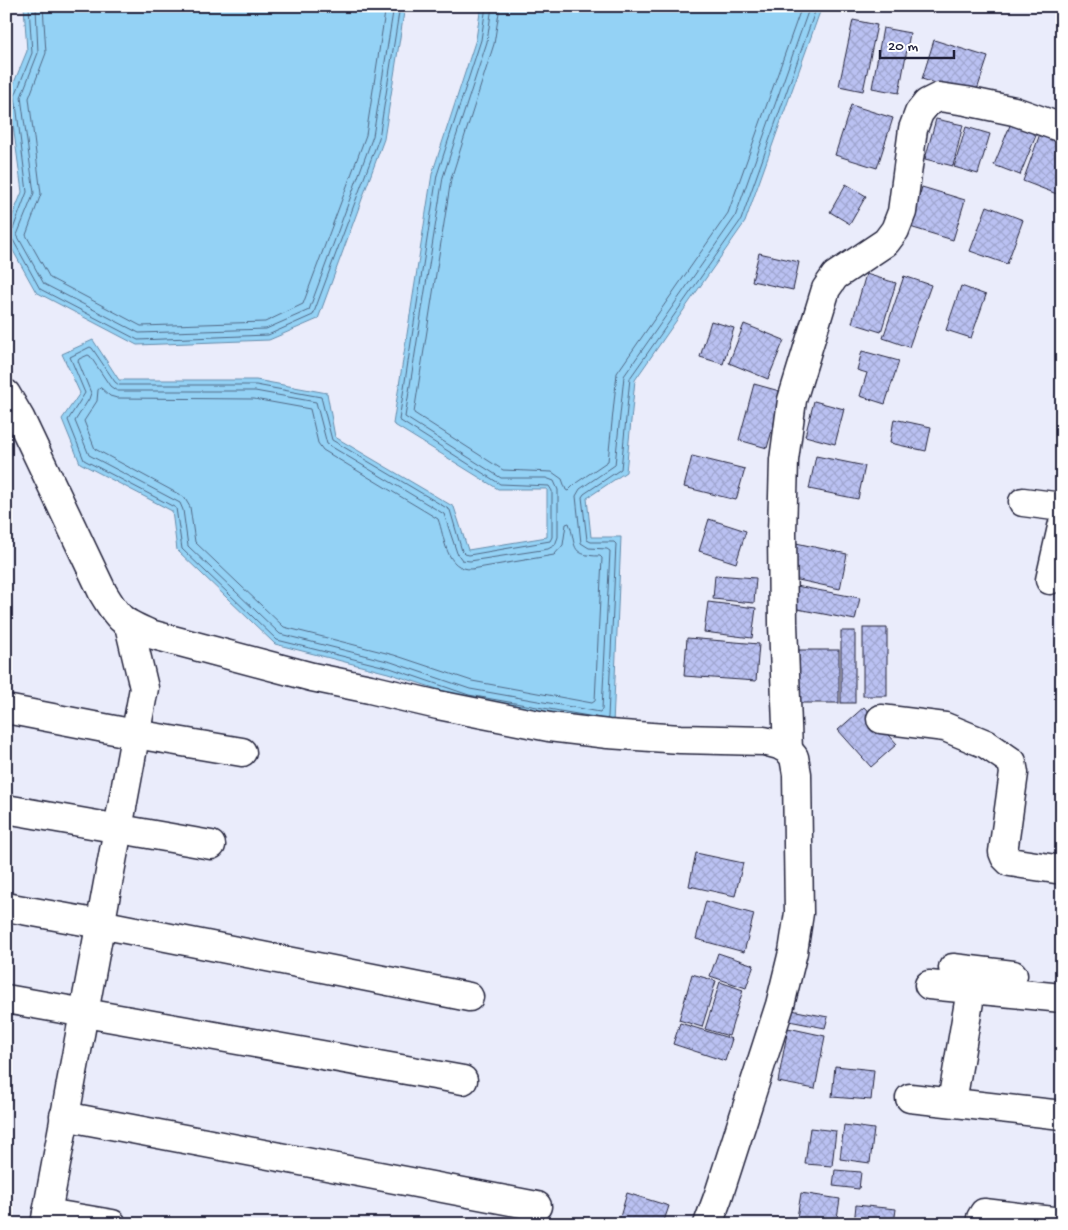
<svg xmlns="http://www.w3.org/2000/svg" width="1068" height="1230" font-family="'Gochi Hand',sans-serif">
<defs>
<pattern id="building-cross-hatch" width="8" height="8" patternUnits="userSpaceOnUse" patternTransform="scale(1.25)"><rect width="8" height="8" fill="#bac1f2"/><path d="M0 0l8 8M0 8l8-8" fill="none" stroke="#a0a6d0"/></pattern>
</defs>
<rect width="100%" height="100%" fill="#eaecfb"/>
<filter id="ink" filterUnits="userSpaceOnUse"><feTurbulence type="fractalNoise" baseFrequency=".02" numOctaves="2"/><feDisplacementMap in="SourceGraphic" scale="10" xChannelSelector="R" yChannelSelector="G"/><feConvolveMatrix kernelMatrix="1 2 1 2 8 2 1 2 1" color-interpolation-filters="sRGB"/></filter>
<g filter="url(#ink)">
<g fill="#94d2f5" stroke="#668cab">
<polygon points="24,6 405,6 384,139 318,319 269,340 137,345 36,292 6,238 6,232 22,192 9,95 27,51"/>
<polygon points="481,6 822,6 745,222 635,380 626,472 587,498 591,537 621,537 613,725 468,699 388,673 275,644 177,550 172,511 80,463 62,419 80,393 62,354 93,340 119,380 256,380 327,393 335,437 454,507 468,550 547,537 547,489 498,489 393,424 432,174 476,39"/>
</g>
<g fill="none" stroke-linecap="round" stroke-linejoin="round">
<g stroke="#506885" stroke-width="1">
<polyline points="36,6 38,53 21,97 34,193 17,235 44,284 139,333 266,329 309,310 373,136 394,6"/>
<polyline points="43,6 46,53 29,98 41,194 26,235 50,278 141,326 265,322 303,304 366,135 386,6"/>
<polyline points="486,6 481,40 437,175 399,420 500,484 549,486 552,491 552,537 550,541 469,555 465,554 462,551 450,510 332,440 321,397 256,385 119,385 115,382 92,348 90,347 70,357 85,393 68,420 84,460 176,508 182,549 277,640 390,668 469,695 600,718"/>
<polyline points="492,6 487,42 443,177 405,417 501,478 546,478 554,481 558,490 558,537 555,545 548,549 470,561 462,560 457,553 444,514 327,444 316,402 255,391 117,391 110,386 90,356 88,355 79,359 78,361 91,393 89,399 75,421 89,455 180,503 183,510 188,546 280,634 391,662 470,689 600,712 602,709 610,551 607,549 589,548 581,543 576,496 580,489 615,465 624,376 735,217 810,6"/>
<polyline points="500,6 494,44 451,179 414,413 503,470 552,472 562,479 566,490 568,491 576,483 608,461 617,373 728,213 802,6"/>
<polyline points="6,232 13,229 27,192 15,96 32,53 29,6"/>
<polyline points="6,237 13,240 40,289 138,340 268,335 313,315 379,138 400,6"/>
<path d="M101,388l9,8 7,2 137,1 56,10 8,34 5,7 115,69c7,18 7,51 34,50l82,-14 9,-10 3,-21 3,-1c8,21 -1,33 31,33l2,2 -7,143 -3,2 -120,-22 -78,-26 -110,-28 -89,-85 -5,-35 -6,-10 -89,-48 -11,-28 13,-20 1,-11z"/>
<polyline points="607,719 608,717 616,544 614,542 591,542 587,540 582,497 584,494 621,469 630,378 741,220 817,6"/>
</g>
</g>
<g fill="url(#building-cross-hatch)" stroke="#22223b">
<polygon points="853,20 877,25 863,91 839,86"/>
<polygon points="883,28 910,33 899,93 872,88"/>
<polygon points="934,40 988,57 975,96 922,79"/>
<polygon points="851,105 893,118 877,168 835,155"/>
<polygon points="936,119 963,125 953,166 925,159"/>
<polygon points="1011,123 1037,133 1020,175 994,165"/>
<polygon points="966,127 990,134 978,174 954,167"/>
<polygon points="1041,131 1062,139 1062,196 1023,181"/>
<polygon points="846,184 866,196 850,224 830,212"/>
<polygon points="922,187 965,200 953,240 910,227"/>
<polygon points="987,206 1023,220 1007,264 970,251"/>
<polygon points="759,253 799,262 793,290 752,281"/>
<polygon points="866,274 896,283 881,332 852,323"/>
<polygon points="904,276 931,285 909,347 883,338"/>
<polygon points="961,286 986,295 971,338 946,330"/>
<polygon points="711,321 734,328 723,364 700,357"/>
<polygon points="744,324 784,340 768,379 729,363"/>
<polygon points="862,351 899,361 885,404 860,396 867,373 857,370"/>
<polygon points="754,384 783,392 767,448 739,440"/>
<polygon points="814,401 844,409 835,444 805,436"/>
<polygon points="894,419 931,427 926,451 890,443"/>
<polygon points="692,456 745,469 736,500 684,487"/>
<polygon points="816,456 865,466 858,499 809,489"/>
<polygon points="709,519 746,531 736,563 699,551"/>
<polygon points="796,543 847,554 840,589 789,578"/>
<polygon points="715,575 756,578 754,603 713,599"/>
<polygon points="796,586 860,598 855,620 792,608"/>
<polygon points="708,602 756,608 752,638 704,632"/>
<rect x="863" y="628" width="24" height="68"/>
<rect x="841" y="631" width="14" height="72"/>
<polygon points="687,638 759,644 756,681 684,676"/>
<rect x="796" y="650" width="43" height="53"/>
<polygon points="864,707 897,744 871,767 838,730"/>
<polygon points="696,853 743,863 735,896 689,886"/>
<polygon points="706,901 754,914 744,952 696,939"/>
<polygon points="718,953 754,965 746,988 710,976"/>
<polygon points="692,974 716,981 702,1027 679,1020"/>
<polygon points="720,982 743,990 729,1036 705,1029"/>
<polygon points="786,1009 828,1017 825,1028 784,1020"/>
<polygon points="680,1023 732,1039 725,1061 673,1044"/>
<polygon points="788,1028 825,1036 815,1089 778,1082"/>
<polygon points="835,1066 874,1070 871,1100 832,1097"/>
<polygon points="844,1125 874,1129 870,1163 840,1159"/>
<polygon points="810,1128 836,1131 832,1166 805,1164"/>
<polygon points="835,1170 861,1172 859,1189 833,1186"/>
<polygon points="627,1193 669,1206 663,1224 618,1224"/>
<polygon points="801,1193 840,1199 836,1224 796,1224"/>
<polygon points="856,1205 896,1209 894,1224 854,1224"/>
</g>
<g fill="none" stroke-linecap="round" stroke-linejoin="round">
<defs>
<g id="minor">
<path d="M6,394l14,24 83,175c16,27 19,29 47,41l162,43 58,12 68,16 111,22 59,7 72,5 84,2 15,4 9,5 6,7 3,17 2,139 -6,39 -13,53 -62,192 -10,27"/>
<polyline points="1023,502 1062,507"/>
<polyline points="1050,580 1062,527"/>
<polyline points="6,709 135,734 242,752"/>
<polyline points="881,719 945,727 986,744 1012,762 1014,773 1003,852 1005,857 1010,862 1062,870"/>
<polyline points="788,750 783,624 782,533 784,460 792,400 826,289 835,276 886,242 895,230 902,212 913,129 919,113 927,103 939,97 966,101 1014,111 1062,128"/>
<polyline points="6,809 211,845"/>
<polyline points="6,907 100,924 469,997"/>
<polyline points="953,968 1013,975"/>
<polyline points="929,985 1062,998"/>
<polyline points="6,999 463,1080"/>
<polyline points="910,1098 1062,1115"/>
<polyline points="952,1102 971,990"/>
<polyline points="64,1116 537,1206"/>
<polyline points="47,1213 112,1224"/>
<polyline points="45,1224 144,688 129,625"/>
<polyline points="980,1224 981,1218 984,1213 1062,1222"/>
</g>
</defs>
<use href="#minor" stroke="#22223b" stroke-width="31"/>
<use href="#minor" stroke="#fff" stroke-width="28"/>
</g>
</g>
<rect width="1068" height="1230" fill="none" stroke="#fff" stroke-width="25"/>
<rect x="12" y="12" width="1043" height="1205" fill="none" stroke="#22223b" stroke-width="2" filter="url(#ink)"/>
<path d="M880 50v8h74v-8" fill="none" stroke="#22223b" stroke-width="2.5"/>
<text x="888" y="50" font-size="15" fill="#22223b" stroke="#ffffff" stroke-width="4" paint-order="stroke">20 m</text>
</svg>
